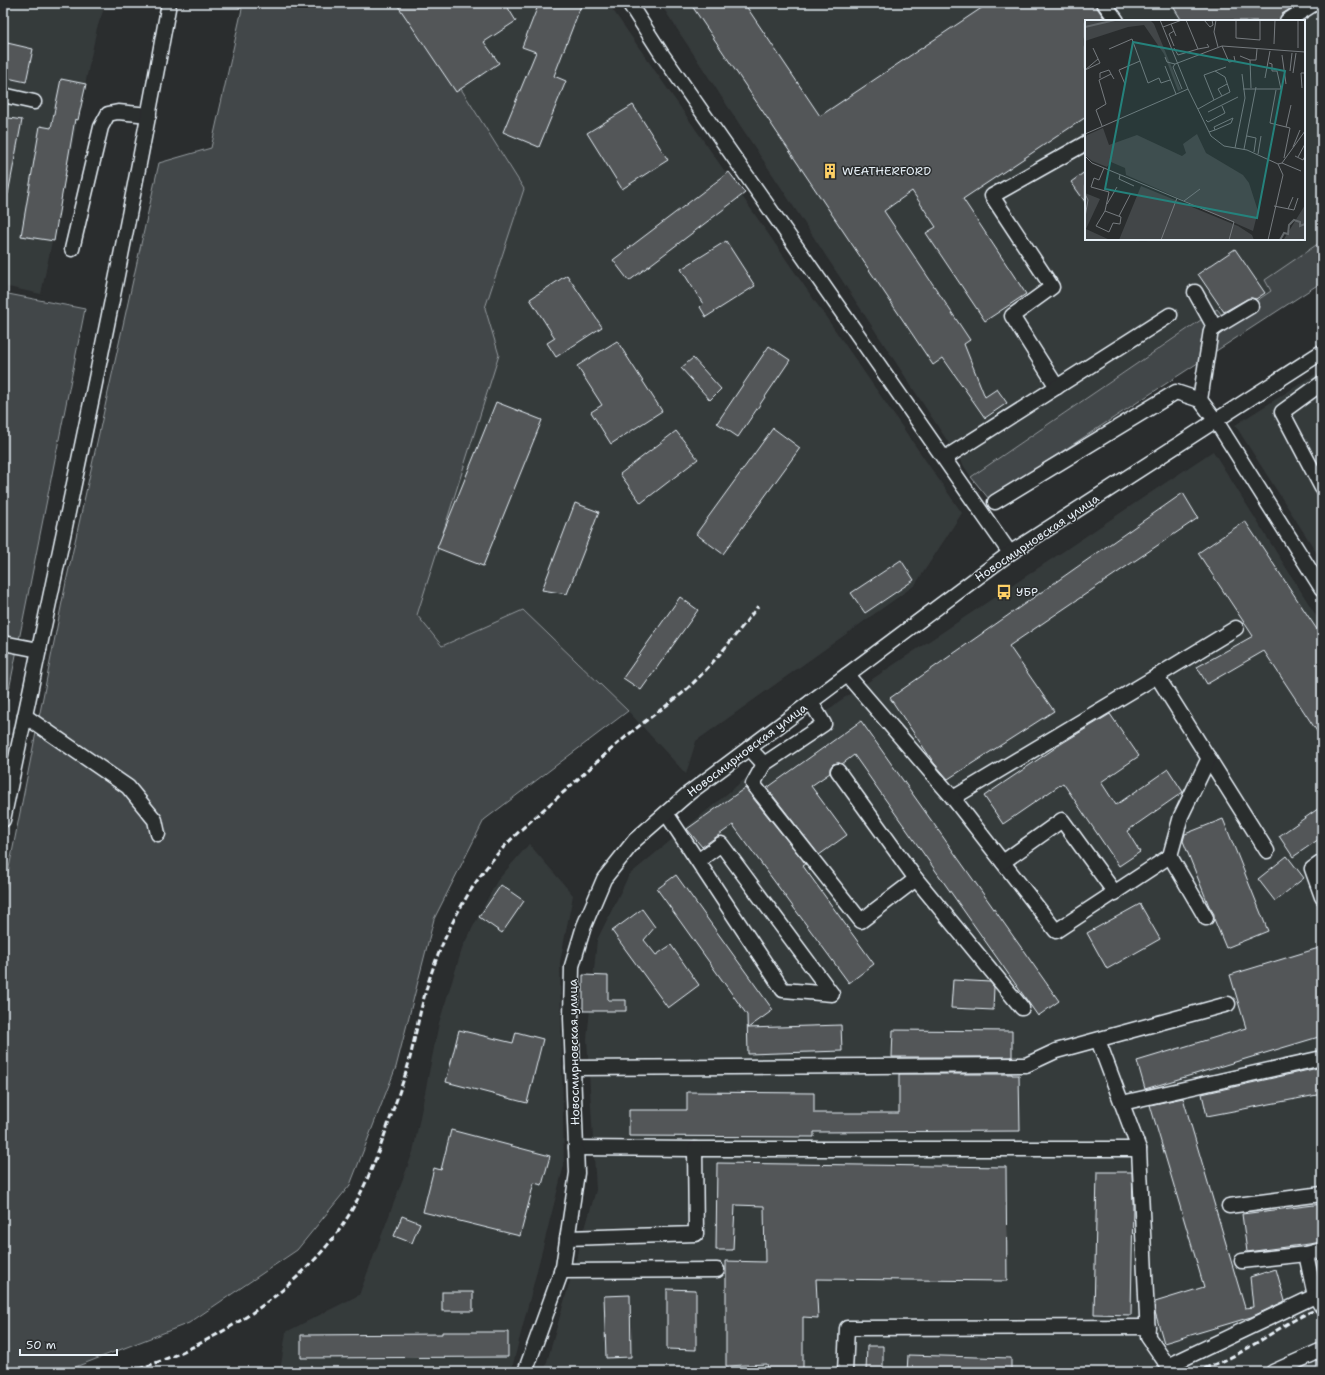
<svg xmlns="http://www.w3.org/2000/svg" width="1325" height="1375" font-family="'Shantell Sans',sans-serif">
<rect width="100%" height="100%" fill="#2a2d2e"/>
<filter id="ink" filterUnits="userSpaceOnUse"><feTurbulence type="fractalNoise" baseFrequency=".025" numOctaves="2"/><feDisplacementMap in="SourceGraphic" scale="8" xChannelSelector="R" yChannelSelector="G"/><feConvolveMatrix kernelMatrix="1 2 1 2 8 2 1 2 1" color-interpolation-filters="sRGB"/></filter>
<g filter="url(#ink)">
<g fill="#363a3b" fill-rule="evenodd">
<polygon points="3,3 106,3 97,28 41,294 3,286"/>
<polygon points="407,3 608,3 962,513 915,585 696,741 686,774 628,711 442,646 417,615 437,548 499,355 485,308 524,189"/>
<path d="M660,3h662v238l-57,39 6,11 -44,30 -11,-12 -245,168zM1086,21h218v218h-218z"/>
<polygon points="1322,370 1322,561 1235,425"/>
<polygon points="1213,451 1322,625 1322,1372 544,1372 596,1190 587,1039 597,940 629,875 838,702"/>
<polygon points="529,844 573,895 560,962 564,1165 511,1372 280,1372 286,1332 359,1295 413,1152 439,1023 463,946 497,881"/>
</g>
<g fill="#424648" stroke="#959ca0">
<polygon points="232,3 407,3 524,189 485,308 499,355 417,615 442,646 523,610 628,711 484,820 434,919 396,1067 350,1185 297,1250 189,1323 65,1371 3,1369 3,898 66,582 159,163 211,148 242,9"/>
<polygon points="1322,241 1322,282 989,499 971,477 1217,309 1227,321 1271,291 1265,280"/>
<polygon points="3,293 85,309 3,720"/>
</g>
<g fill="#535759" stroke="#e8f1f8">
<polygon points="396,3 505,3 516,21 484,42 499,63 456,92"/>
<polygon points="539,3 582,3 554,76 566,81 539,147 503,132 536,52 522,47"/>
<polygon points="690,3 744,3 820,116 989,3 1094,3 1106,21 1086,21 1086,117 963,199 1026,294 985,321 926,233 936,227 912,191 884,211 970,340 964,344 985,397 997,389 1007,403 985,418 943,358 933,365"/>
<polygon points="1171,3 1299,3 1282,14 1279,21 1182,21"/>
<polygon points="3,42 33,49 26,82 3,77"/>
<polygon points="61,79 86,84 78,120 75,119 54,241 21,236 40,126 51,128"/>
<polygon points="633,105 668,160 622,189 587,133"/>
<polygon points="3,117 22,120 8,194 3,193"/>
<polygon points="1086,171 1086,203 1071,182"/>
<polygon points="729,172 745,193 629,281 613,260"/>
<polygon points="726,241 755,286 706,317 700,307 703,304 681,269"/>
<polygon points="1235,249 1265,293 1256,299 1251,298 1247,299 1224,312 1198,274"/>
<polygon points="567,275 602,327 556,357 547,343 555,338 530,299"/>
<polygon points="617,341 662,411 611,444 591,412 602,405 577,366"/>
<polygon points="769,346 790,360 738,437 717,423"/>
<polygon points="693,358 721,389 710,400 681,368"/>
<polygon points="496,402 542,420 483,566 437,548"/>
<polygon points="773,428 800,448 723,554 696,534"/>
<polygon points="676,431 698,459 641,503 620,474"/>
<polygon points="1183,493 1198,518 1009,646 1054,711 948,779 934,763 890,698"/>
<polygon points="575,503 599,512 567,594 542,590"/>
<polygon points="1245,521 1322,637 1322,739 1264,651 1207,684 1197,667 1253,636 1198,553"/>
<polygon points="901,560 914,580 865,613 851,593"/>
<polygon points="680,597 698,610 641,690 623,678"/>
<polygon points="1110,714 1139,756 1101,782 1116,805 1168,769 1183,792 1127,831 1140,852 1119,866 1063,783 1003,824 984,796 1064,742"/>
<polygon points="861,721 1059,1001 1038,1016 854,755 842,764 838,763 833,764 830,768 830,773 811,786 847,835 819,855 767,788"/>
<polygon points="745,788 806,864 803,866 874,964 849,983 733,825 702,847 687,829"/>
<polygon points="1322,806 1322,837 1293,857 1279,836"/>
<polygon points="1223,819 1268,931 1226,948 1214,919 1214,914 1209,906 1183,841 1185,834"/>
<polygon points="1287,856 1304,878 1275,901 1258,879"/>
<polygon points="676,875 773,1010 748,1028 841,1025 842,1051 748,1054 747,1015 657,889"/>
<polygon points="501,885 524,901 502,933 479,917"/>
<polygon points="1140,904 1160,939 1107,969 1087,933"/>
<polygon points="642,909 655,927 644,940 656,955 671,945 699,985 668,1008 612,931"/>
<polygon points="1322,947 1322,1036 1145,1089 1137,1061 1246,1028 1230,975"/>
<polygon points="583,975 608,976 608,1000 626,1000 626,1011 583,1011"/>
<polygon points="953,980 990,982 994,987 993,1010 951,1008"/>
<polygon points="459,1030 513,1043 516,1032 543,1039 527,1103 446,1082"/>
<polygon points="893,1030 1012,1031 1012,1057 892,1057"/>
<polygon points="1322,1067 1322,1094 1207,1116 1202,1094"/>
<polygon points="899,1074 1012,1074 1012,1075 1019,1075 1020,1131 814,1132 814,1137 629,1136 629,1110 687,1110 687,1092 814,1093 814,1113 899,1113"/>
<polygon points="1183,1098 1245,1308 1253,1307 1250,1277 1276,1269 1285,1301 1251,1317 1164,1343 1155,1312 1155,1302 1204,1287 1150,1105"/>
<polygon points="451,1130 550,1156 542,1185 534,1183 520,1236 423,1212 434,1168 441,1170"/>
<polygon points="717,1163 1006,1167 1007,1281 816,1279 818,1318 803,1317 803,1372 769,1372 767,1364 726,1366 726,1261 765,1262 764,1206 735,1205 733,1250 716,1250"/>
<polygon points="1097,1172 1132,1172 1133,1204 1131,1315 1094,1314"/>
<polygon points="1322,1204 1322,1242 1309,1244 1247,1252 1242,1214"/>
<polygon points="402,1216 420,1223 412,1243 394,1236"/>
<polygon points="667,1289 696,1290 696,1350 667,1349"/>
<rect x="442" y="1292" width="31" height="19"/>
<polygon points="630,1295 631,1357 606,1358 604,1296"/>
<polygon points="442,1332 508,1332 508,1357 301,1358 301,1335 442,1334"/>
<polygon points="867,1346 883,1346 883,1372 866,1372"/>
<polygon points="908,1355 1011,1358 1011,1372 907,1372"/>
</g>
<g fill="none" stroke-linecap="round" stroke-linejoin="round">
<defs>
<g id="minor">
<polyline points="629,3 661,53 1010,553"/>
<polyline points="1104,3 1117,21"/>
<polyline points="1287,21 1315,3"/>
<polyline points="3,95 34,102"/>
<polyline points="72,249 101,127 108,114 118,112 149,115"/>
<polyline points="1195,292 1215,328"/>
<polyline points="1322,383 1282,412 1322,488"/>
<polyline points="1057,387 1012,316 1052,287 992,196 1086,143"/>
<polyline points="1200,400 1211,330 1251,306"/>
<polyline points="945,458 1170,315"/>
<polyline points="995,502 1176,392 1200,400 1216,421 1322,589"/>
<polyline points="3,643 39,650"/>
<polyline points="847,675 953,798 1157,676 1267,851"/>
<polyline points="1157,676 1236,628"/>
<polyline points="25,716 128,787 155,820 158,834"/>
<polyline points="749,748 764,764 824,724 811,702"/>
<polyline points="764,764 753,784 861,921 916,879"/>
<polyline points="838,771 916,879 1022,1008"/>
<polyline points="953,798 1056,931 1170,856 1181,816 1209,758"/>
<polyline points="666,813 783,990 832,994 721,844 698,861"/>
<path d="M3,820c57,-272 117,-543 166,-817"/>
<polyline points="1170,856 1206,918"/>
<polyline points="1003,862 1062,820 1115,893"/>
<polyline points="1322,862 1312,869 1322,897"/>
<polyline points="1098,1040 1139,1149 1148,1337 1168,1366 1315,1296 1306,1254 1322,1250"/>
<polyline points="573,1068 1026,1065 1056,1051 1228,1004"/>
<polyline points="1122,1103 1322,1058"/>
<polyline points="576,1148 695,1149 1139,1149"/>
<polyline points="1229,1206 1322,1194"/>
<polyline points="567,1238 696,1234 695,1149"/>
<polyline points="1242,1261 1306,1254"/>
<polyline points="561,1271 717,1270"/>
<polyline points="1315,1296 1322,1307"/>
<polyline points="525,1372 563,1267 577,1173 571,1018 572,966 584,926 604,879 635,840 689,793 1010,553 1322,352"/>
<polyline points="845,1372 847,1328 1148,1327"/>
<polyline points="1273,1372 1322,1350"/>
</g>
</defs>
<use href="#minor" stroke="#e8f1f8" stroke-width="17"/>
<use href="#minor" stroke="#2a2d2e" stroke-width="14"/>
<g stroke="#e8f1f8" stroke-width="3" stroke-dasharray="6 3" stroke-linecap="butt">
<path d="M130,1372c80,-26 159,-73 210,-143 23,-34 38,-74 51,-113 6,-18 13,-36 18,-54 7,-28 12,-58 21,-85 12,-36 29,-71 51,-102 22,-32 54,-58 84,-84 25,-23 51,-47 78,-68 14,-11 31,-22 45,-35 26,-25 48,-53 70,-82"/>
<path d="M1196,1372c17,-7 34,-13 50,-23 25,-14 49,-33 76,-41"/>
</g>
</g>
</g>
<defs>
<symbol id="building-bare" viewBox="-9 -9 18 18"><path d="M-4-6H4V6H1V3H-1V6H-4ZM-2.5-4.3h1.7v1.8h-1.7ZM.8-4.3h1.7v1.8H.8ZM-2.5-1h1.7V.8h-1.7ZM.8-1h1.7V.8H.8Z" fill="#ffd166" stroke="#2a2d2e" stroke-width="2.5" paint-order="stroke"/></symbol>
<symbol id="bus-bare" viewBox="-9 -9 18 18"><path d="M-5-6H5V4H4V6H2V4H-2V6H-4V4H-5ZM-3.5-4V0h7V-4ZM-3.5 1.2v1.5H-2V1.2ZM2 1.2v1.5H3.5V1.2Z" fill="#ffd166" stroke="#2a2d2e" stroke-width="2.5" paint-order="stroke"/></symbol>
</defs>
<g fill-rule="evenodd">
<use href="#building-bare" x="819" y="160" width="22" height="22"/>
<use href="#bus-bare" x="993" y="581" width="22" height="22"/>
</g>
<g text-anchor="middle" dominant-baseline="central" stroke-width="3" stroke-linejoin="round" paint-order="stroke">
<g font-size="12" fill="#e8f1f8" stroke="#2a2d2e" text-anchor="start">
<text x="842" y="171">WEATHERFORD</text>
<text x="1016" y="592">УБР</text>
</g>
<g font-size="12" fill="#e8f1f8" stroke="#2a2d2e">
<text transform="translate(1037 538) rotate(-34)">Новосмирновская улица</text>
<text transform="translate(747 750) rotate(-37)">Новосмирновская улица</text>
<text transform="translate(574 1052) rotate(-91)">Новосмирновская улица</text>
</g>
</g>
<g transform="translate(1085 20)">
<rect width="220" height="220" fill="#2a2d2e"/>
<path d="M0,0h65l4,4 27,66 -3,1 -14,-37 -20,-29 -16,2 -43,14zM18,108l6,17 28,-10 45,21 4,-3 -3,-9 14,-10 9,19 37,22 6,8 9,28 -5,20 -127,-56 -1,-7 -14,-6 -4,5 -15,-6 -7,-6v-15l2,-5zM56,166l97,40 14,9 2,5h-135zM0,173l15,6 -14,30 24,11 -25,-1zM220,185v35h-20l-1,-1z" fill="#424648"/>
<path fill="none" stroke="#63686b" stroke-width="2" d="M0,7l30,-7M195,220l4,-7 4,1 1,-9 5,-5 6,2v4l5,-2"/>
<path fill="none" stroke="#767b7f" stroke-width="1" d="M75,0l28,69 23,47 13,10 23,4 31,14M119,0l6,7 3,-2 -1,-5M131,0l-2,12 4,15M151,0v18l24,2v-20M86,4l5,12M78,7l19,-7M189,24l1,-24M89,26l-5,-12 5,-3M137,26l7,16 6,-1 -1,-5M89,28l4,7 20,-6 -12,-29M213,28v-28M24,29l23,-10 8,22M113,29l11,-2 -2,-3M197,35l4,29M155,36l10,4 1,28M80,37l2,5 8,2M165,40h6l1,-11M80,46l11,28M0,50l15,-7 -7,-15M0,50l13,-11M205,51l2,-18M208,53l3,-20M15,58v-5l9,-3 2,4M180,58l5,-27M40,64l-6,-14 21,-9 8,22 11,-5 2,5 9,-3M217,68l-1,-15h4M97,69l-9,-22 2,-3 47,-18 83,6M158,69h38l-4,-18h-5v-7l-3,-1M191,70l-6,33 20,5 -6,30M137,76l-4,-7 9,-5M129,80l16,-8 -5,-15 -10,-6M113,89l16,-9 -10,-25 22,-8M123,92l30,-15M121,100l2,2 17,-9 -3,-7M17,106l-6,-16 10,-6 -7,-24 12,-6 3,5M201,107l5,-22M124,112l6,-2 16,-7 2,-5 -19,9 1,3M0,114l103,-45M162,116l9,2 -2,14M208,127l7,-17M150,128l10,-50 -3,-24M159,129l12,-62M173,134l3,-18M0,136l7,7 142,59 -5,18M210,136l8,4 2,-4M213,137l7,-13M197,143l19,8M193,144l4,-1 23,-32M19,148l-5,12 -5,-2 -3,9 18,5 -4,19 16,6 -1,7 -7,-1 -4,9 -13,-6 9,-15M35,155l-1,4 15,7M0,174l3,6 -3,17M99,181l16,-12M22,184l10,-17M189,186l20,4 4,-12M203,189l5,-12M34,196l12,-23M76,220l16,-42M183,220l15,-65 -5,-11"/>
<path fill="#25827c" fill-opacity="0.15" stroke="#25827c" stroke-width="2" d="M48,22l152,29 -28,147 -152,-29z"/>
<rect width="220" height="220" fill="none" stroke="#e8f1f8" stroke-width="2"/>
</g>
<rect width="1325" height="1375" fill="none" stroke="#2a2d2e" stroke-width="16"/>
<rect x="8" y="8" width="1309" height="1359" fill="none" stroke="#e8f1f8" stroke-width="1.5" filter="url(#ink)"/>
<path d="M20 1349v6h97v-6" fill="none" stroke="#e8f1f8" stroke-width="2"/>
<text x="26" y="1349" font-size="12" fill="#e8f1f8" stroke="#2a2d2e" stroke-width="3" paint-order="stroke">50 m</text>
</svg>
